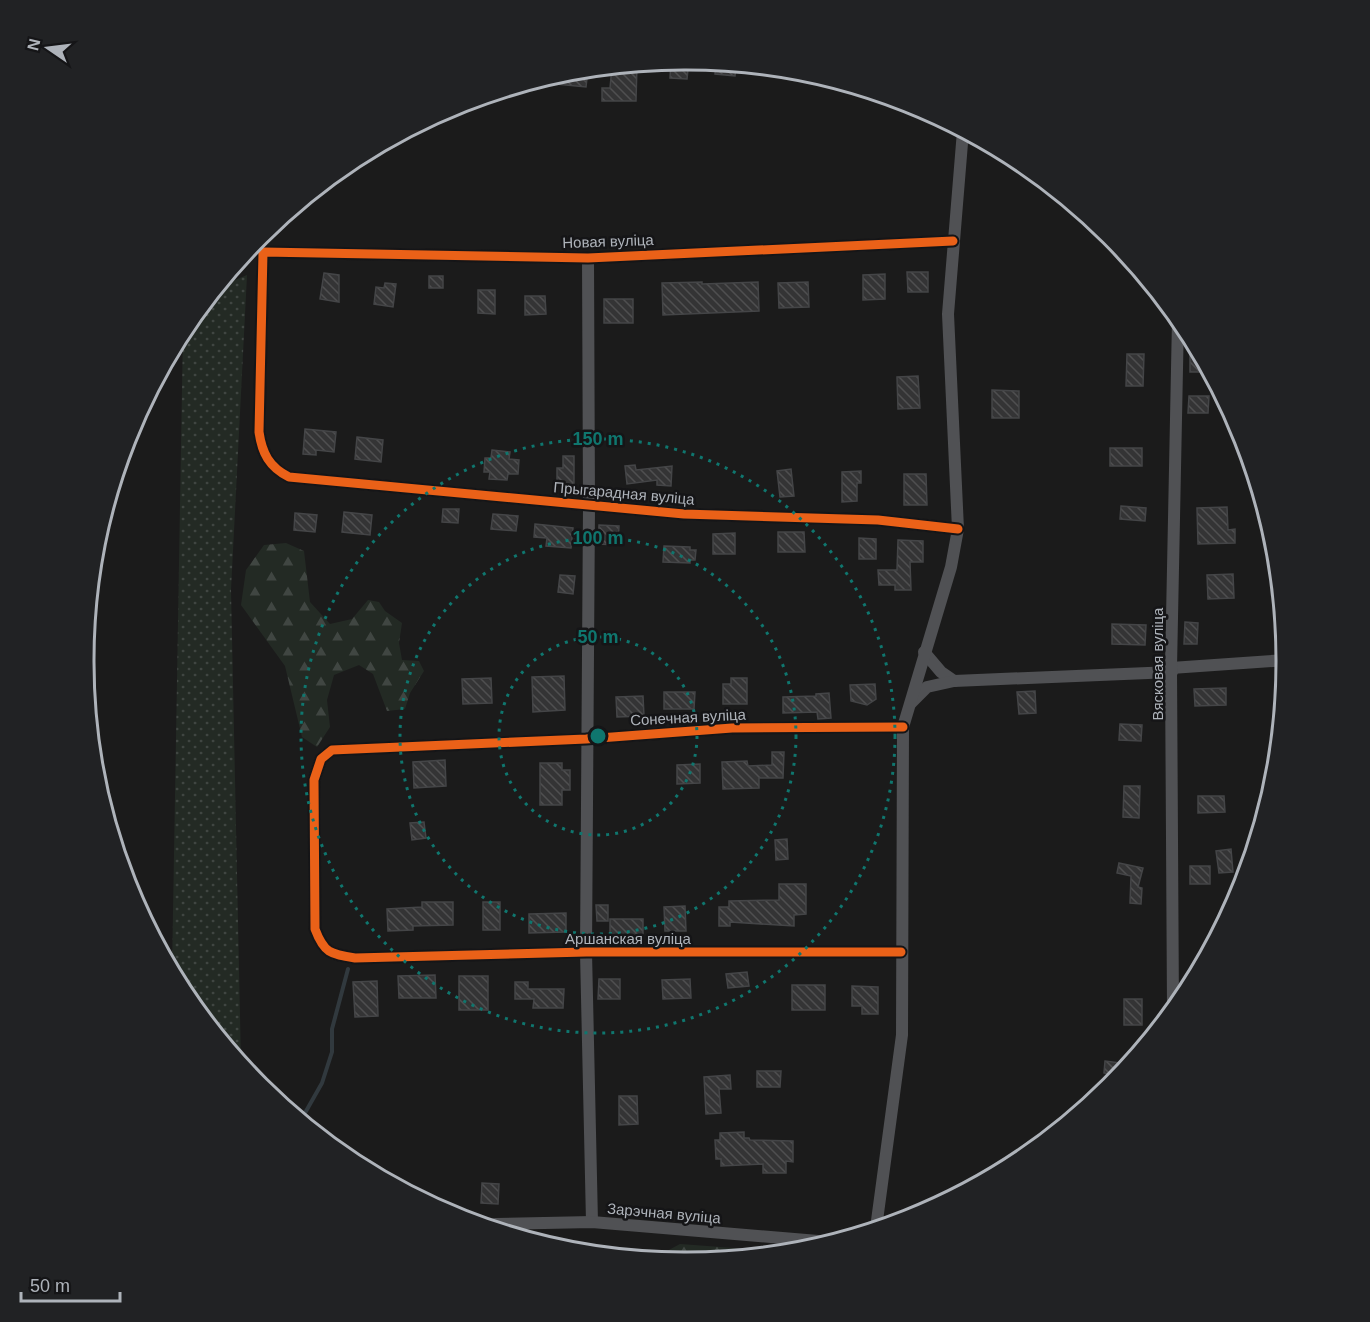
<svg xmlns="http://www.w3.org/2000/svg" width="1370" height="1322" font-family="Helvetica,sans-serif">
<defs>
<pattern id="grass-dots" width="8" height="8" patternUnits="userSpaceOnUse" patternTransform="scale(1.5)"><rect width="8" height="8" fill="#232a24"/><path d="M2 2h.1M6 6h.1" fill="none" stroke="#404642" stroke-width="1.8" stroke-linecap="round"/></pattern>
<pattern id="forest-firs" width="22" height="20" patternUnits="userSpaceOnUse" patternTransform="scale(1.5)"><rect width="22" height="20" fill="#232a24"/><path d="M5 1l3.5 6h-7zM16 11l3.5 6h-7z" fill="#404642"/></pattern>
<pattern id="building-back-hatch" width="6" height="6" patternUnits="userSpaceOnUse" patternTransform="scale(1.5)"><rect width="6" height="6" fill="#343435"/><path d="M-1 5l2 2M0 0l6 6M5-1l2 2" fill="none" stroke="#4f4f50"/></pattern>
</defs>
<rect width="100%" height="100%" fill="#1b1b1b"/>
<polygon fill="url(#grass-dots)" points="247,275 231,590 241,1063 185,995 172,971 183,331 218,287"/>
<g fill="url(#forest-firs)">
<polygon points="286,543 304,551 310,602 330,624 352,619 368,600 379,602 385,611 402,623 399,643 402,660 419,661 424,671 410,693 405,709 387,711 373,674 359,665 334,675 327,700 330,727 317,747 302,737 285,666 241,605 246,570 264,545"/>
<polygon points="680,1244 787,1252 685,1262 652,1259"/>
</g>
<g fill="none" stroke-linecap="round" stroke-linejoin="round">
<polyline stroke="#31393e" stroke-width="4" points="301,1120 322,1083 332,1052 332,1029 348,969"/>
</g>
<g fill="url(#building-back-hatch)" stroke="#444547" stroke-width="1.5">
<polygon points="689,60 687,79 670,78 671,61"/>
<polygon points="716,63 736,65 735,76 715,74"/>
<polygon points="637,65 636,101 602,101 602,88 610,88 612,67"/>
<polygon points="588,70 586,87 535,82 568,71"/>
<polygon points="907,272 928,272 928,292 908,292"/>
<polygon points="324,273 339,275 339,302 320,299"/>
<polygon points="885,274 885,299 863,300 863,275"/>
<rect x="429" y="276" width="14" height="12"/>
<polygon points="702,282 702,284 758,282 759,311 663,315 662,283"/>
<polygon points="808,282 809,307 779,308 778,283"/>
<polygon points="385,283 396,284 393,307 374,304 376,287 384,288"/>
<polygon points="478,290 495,290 495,314 478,313"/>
<polygon points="525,296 545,296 546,314 525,315"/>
<rect x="604" y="299" width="29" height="24"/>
<polygon points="1127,354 1144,354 1143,386 1126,386"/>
<polygon points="1190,355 1199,355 1209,372 1190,372"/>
<polygon points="918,376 920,408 898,409 897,377"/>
<polygon points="992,390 1019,391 1019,418 992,418"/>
<polygon points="1189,396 1209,396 1208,413 1188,413"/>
<polygon points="305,429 336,432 334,452 316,450 316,455 303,454"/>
<polygon points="357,437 383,440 381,462 355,459"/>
<rect x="1110" y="448" width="32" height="18"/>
<polygon points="492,450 510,452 509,459 519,460 518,474 508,474 507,480 489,479 490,472 484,472 485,458 491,458"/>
<polygon points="563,456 574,456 574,489 563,489 563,482 557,482 557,468 563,468"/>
<polygon points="635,465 636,470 672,466 671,486 657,485 657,480 627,484 625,466"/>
<polygon points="791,469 794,496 780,497 777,471"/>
<polygon points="861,471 861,483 857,483 857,501 842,502 842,472"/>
<polygon points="904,474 926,474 927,505 904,505"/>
<polygon points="1121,506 1146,508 1145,521 1120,519"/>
<polygon points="1227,507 1228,530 1235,529 1235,543 1198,544 1197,508"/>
<polygon points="443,509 459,509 458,523 442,522"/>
<polygon points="344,512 372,515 370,535 342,532"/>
<polygon points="295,513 317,515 315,532 294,530"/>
<polygon points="493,514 518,516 516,531 491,529"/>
<polygon points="535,524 573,528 571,548 546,546 547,538 534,537"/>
<polygon points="599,525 619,526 618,545 598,544"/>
<polygon points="778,532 804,532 805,552 778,552"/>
<polygon points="735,533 735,554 713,554 713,534"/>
<polygon points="859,538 876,539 876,559 859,559"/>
<polygon points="898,540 923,541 923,562 910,562 911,590 895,590 895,585 879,585 878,570 897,570"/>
<polygon points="664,546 690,547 690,550 696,550 695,560 690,560 690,563 663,562"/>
<polygon points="1233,574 1234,598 1208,599 1207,575"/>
<polygon points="560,575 575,576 573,594 558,592"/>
<polygon points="1185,622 1198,623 1197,644 1184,644"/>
<polygon points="1112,624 1146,625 1145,645 1112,644"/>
<polygon points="564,676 565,710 533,712 532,677"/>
<polygon points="491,678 492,703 463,704 462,679"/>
<polygon points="731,678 747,678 747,704 723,704 723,684 731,684"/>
<polygon points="875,684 876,699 867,705 851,701 850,685"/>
<polygon points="1226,688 1226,705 1195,706 1194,689"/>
<polygon points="1035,691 1036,713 1019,714 1017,692"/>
<polygon points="664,692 695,692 694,709 664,709"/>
<polygon points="829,693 831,718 818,719 817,712 783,713 783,697 816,696 816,694"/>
<polygon points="643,696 644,716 617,717 616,697"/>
<polygon points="1120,724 1142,725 1141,741 1119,740"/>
<polygon points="772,752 784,752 783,778 759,778 759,788 723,789 722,762 747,761 748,766 772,765"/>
<polygon points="445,760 446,786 414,788 413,762"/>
<polygon points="540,763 562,763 562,770 570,770 570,790 562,790 562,805 540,805"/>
<polygon points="700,764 700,783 677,784 677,765"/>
<polygon points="1124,786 1140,786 1139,818 1123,817"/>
<polygon points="1198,796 1224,796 1225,812 1198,813"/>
<polygon points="424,822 426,838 412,840 410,823"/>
<polygon points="787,839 788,859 776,860 775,840"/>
<polygon points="1231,849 1233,872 1219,873 1216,851"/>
<polygon points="1119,863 1143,868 1138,887 1142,888 1141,904 1130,903 1131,876 1117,873"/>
<rect x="1190" y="866" width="20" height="18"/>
<polygon points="779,884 806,884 806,914 794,915 794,926 730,922 730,926 719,926 719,907 729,907 729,901 779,900"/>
<polygon points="422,902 453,902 453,925 413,926 413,930 388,931 387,909 422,907"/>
<rect x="483" y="902" width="17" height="28"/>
<polygon points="596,905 608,905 608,921 597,921"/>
<polygon points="685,906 686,931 665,931 664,907"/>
<polygon points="566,913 566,932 529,933 529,914"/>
<rect x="610" y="919" width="33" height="17"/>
<polygon points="747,972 749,986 728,988 726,974"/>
<polygon points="435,975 436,998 399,998 398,976"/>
<rect x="459" y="976" width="29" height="34"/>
<polygon points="599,979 620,979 620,999 598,999"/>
<polygon points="690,979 691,998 663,999 662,980"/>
<polygon points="377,981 378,1016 355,1017 353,982"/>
<polygon points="515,982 528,982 528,989 564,989 563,1008 533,1008 534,999 515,999"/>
<rect x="792" y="985" width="33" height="25"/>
<polygon points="852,986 878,987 878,1014 862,1014 862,1006 852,1006"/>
<rect x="1124" y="999" width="18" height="26"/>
<polygon points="1105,1061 1128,1064 1105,1090 1109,1074 1104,1073"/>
<polygon points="757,1071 781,1071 780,1087 757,1087"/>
<polygon points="730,1075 731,1089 719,1089 721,1113 706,1114 704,1077"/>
<polygon points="619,1096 637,1096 638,1124 619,1125"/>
<polygon points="744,1132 744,1138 749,1138 750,1140 793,1141 793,1162 786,1161 786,1173 763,1173 763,1164 721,1166 721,1159 716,1159 715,1140 720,1140 720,1133"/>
<polygon points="482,1183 499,1184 498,1204 481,1203"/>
</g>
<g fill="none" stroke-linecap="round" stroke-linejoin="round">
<g stroke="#505154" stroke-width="12">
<path d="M953,241l-365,17 -325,-6 -4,180c3,21 10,35 30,45l395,37 194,6 80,9"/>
<polyline points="588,258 589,506 586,952 592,1222"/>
<polyline points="924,652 941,672 954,681"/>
<polyline points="1171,668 1286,660"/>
<polyline points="911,703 927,687 954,681 1172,672"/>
<path d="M901,952h-315l-231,6c-25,-4 -31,-5 -40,-29l-1,-149 7,-21 11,-9 254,-11 146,-11 171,-1"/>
<polyline points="1173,1010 1171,668 1178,319"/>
<polyline points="495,1224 592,1222 830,1242"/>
<polyline points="876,1228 902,1035 903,727 951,567 958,529 948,314 963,131"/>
</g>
<defs>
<g id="cycleway">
<path d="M953,241l-365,17 -325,-6 -4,180c3,21 10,35 30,45l395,37 194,6 80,9"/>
<path d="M901,952h-315l-231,6c-25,-4 -31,-5 -40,-29l-1,-149 7,-21 11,-9 254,-11 146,-11 171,-1"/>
</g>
</defs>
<use href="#cycleway" stroke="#151517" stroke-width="13"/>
<use href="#cycleway" stroke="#ea6118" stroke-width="9"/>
</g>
<g fill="none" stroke="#0f766e" stroke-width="3" stroke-dasharray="3 6">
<circle cx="598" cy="736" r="99"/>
<circle cx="598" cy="736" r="198"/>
<circle cx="598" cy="736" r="297"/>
</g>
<g text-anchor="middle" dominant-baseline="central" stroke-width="5" stroke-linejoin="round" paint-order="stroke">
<g font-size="15" fill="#aeb3ba" stroke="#151517">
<text transform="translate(608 241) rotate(-2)">Новая вуліца</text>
<text transform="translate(624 493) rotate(5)">Прыгарадная вуліца</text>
<text transform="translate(1157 664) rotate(-90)">Вясковая вуліца</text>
<text transform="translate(688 717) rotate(-3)">Сонечная вуліца</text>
<text x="628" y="938">Аршанская вуліца</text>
<text transform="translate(664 1213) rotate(5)">Зарэчная вуліца</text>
</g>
</g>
<path d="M0 0H1370V1322H0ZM684 70H686A590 590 0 0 1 1276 660V662A590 590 0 0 1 686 1252H684A590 590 0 0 1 94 662V660A590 590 0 0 1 684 70Z" fill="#212224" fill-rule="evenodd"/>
<path fill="none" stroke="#aeb3ba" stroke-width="3" d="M684 70H686A590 590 0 0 1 1276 660V662A590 590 0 0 1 686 1252H684A590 590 0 0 1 94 662V660A590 590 0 0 1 684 70Z"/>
<circle cx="598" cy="736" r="9" fill="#0f766e" stroke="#151517" stroke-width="3"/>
<g font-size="18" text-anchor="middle" font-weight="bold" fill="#0f766e" stroke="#151517" stroke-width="5" stroke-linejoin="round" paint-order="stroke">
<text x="598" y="445">150 m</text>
<text x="598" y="544">100 m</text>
<text x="598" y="643">50 m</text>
</g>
<g transform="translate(48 48) rotate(284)" stroke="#151517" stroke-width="4.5" paint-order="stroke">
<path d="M0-4.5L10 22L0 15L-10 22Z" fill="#aeb3ba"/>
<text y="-9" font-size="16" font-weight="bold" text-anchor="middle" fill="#aeb3ba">N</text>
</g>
<path d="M21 1292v9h99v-9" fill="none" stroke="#aeb3ba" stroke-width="3"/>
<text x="30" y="1292" font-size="18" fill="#aeb3ba" stroke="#151517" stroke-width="4.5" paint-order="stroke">50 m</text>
</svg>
